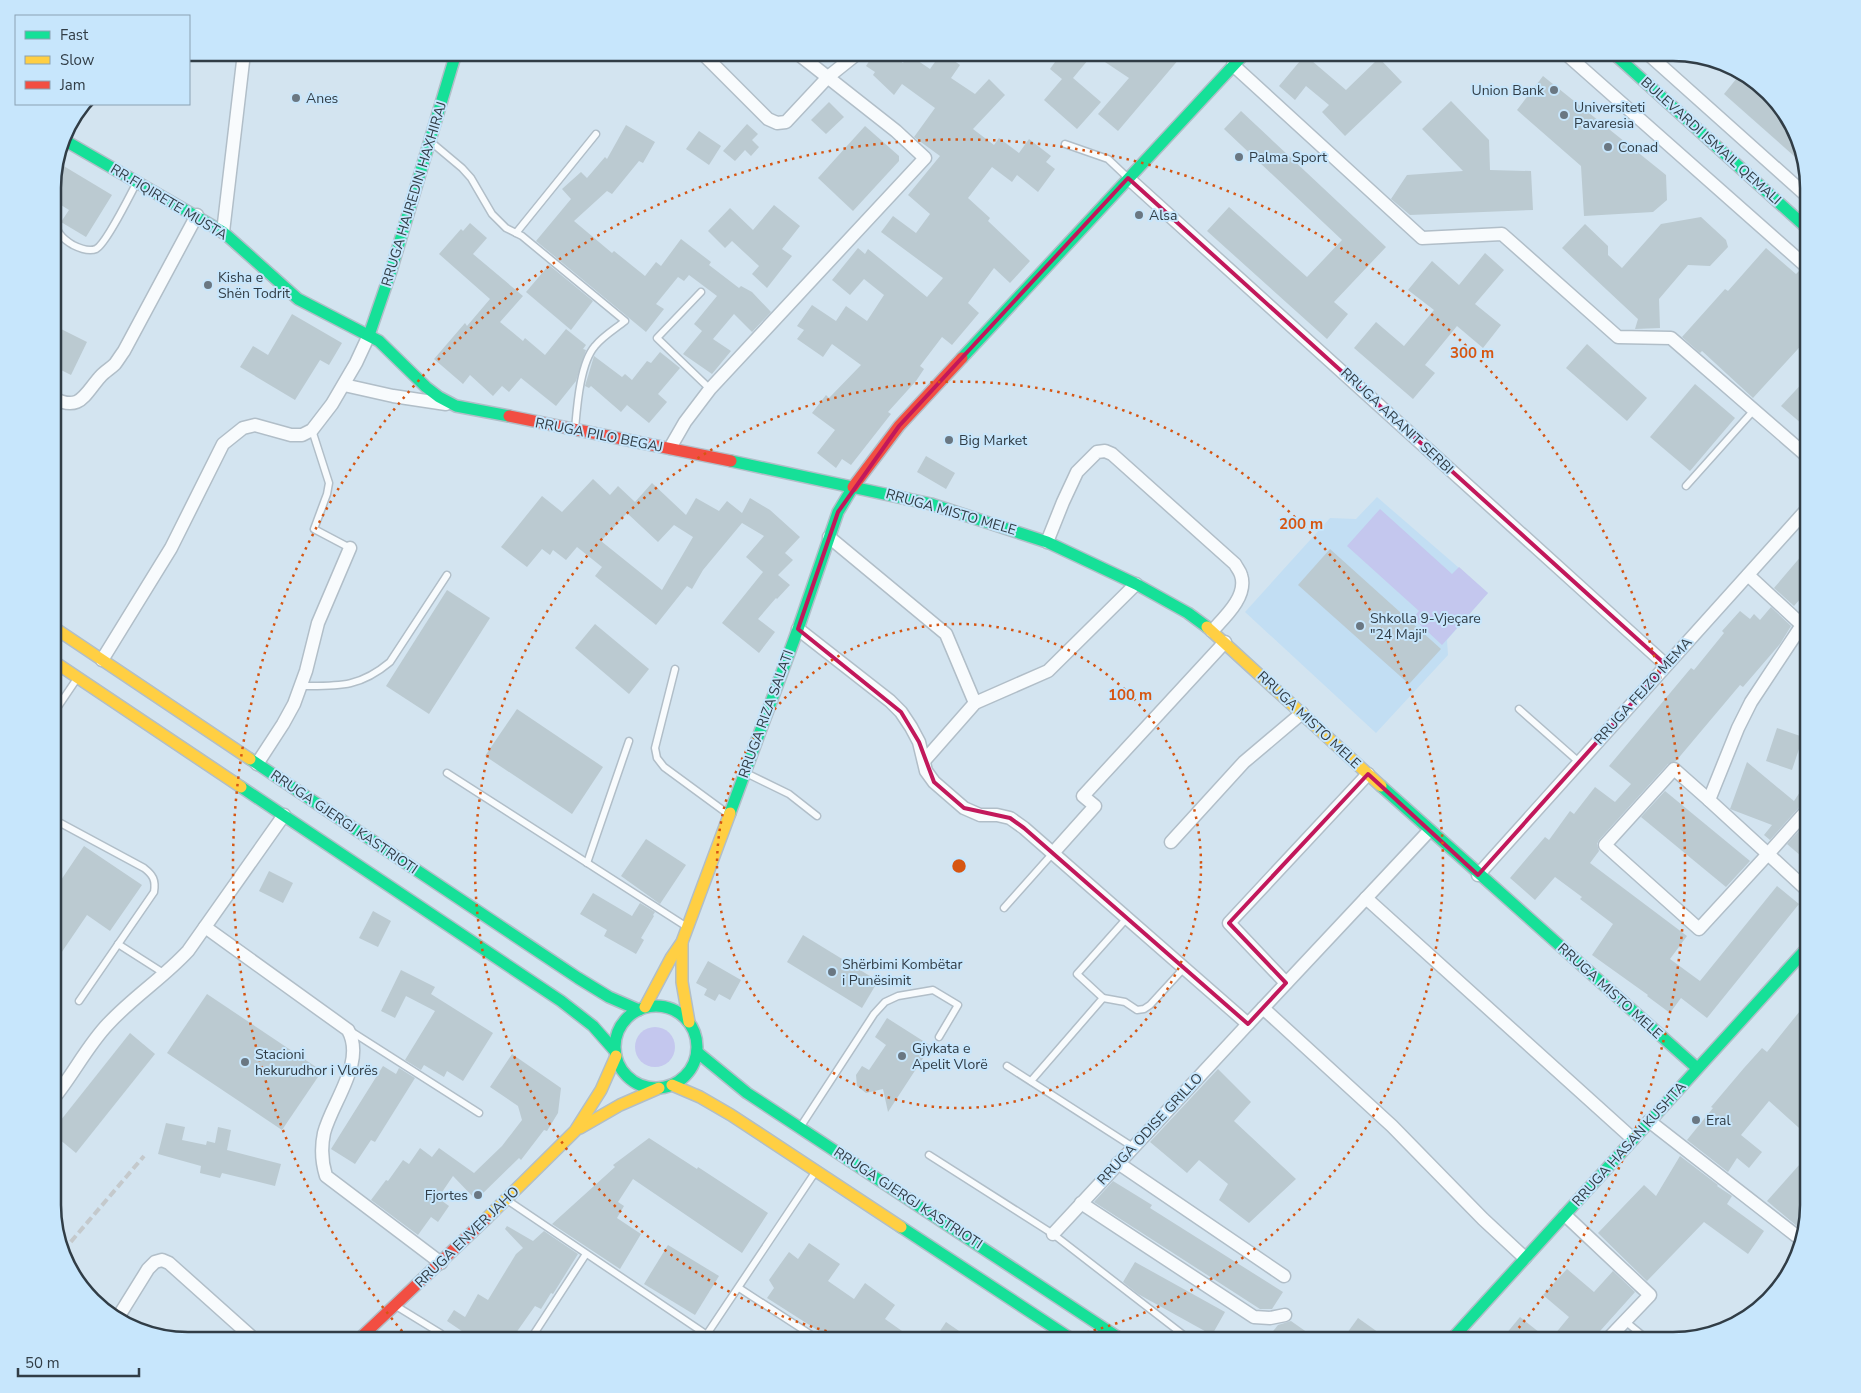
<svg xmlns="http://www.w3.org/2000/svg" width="1861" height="1393" font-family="'Nunito Sans',sans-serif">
<rect width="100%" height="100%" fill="#d3e4f0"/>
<polygon fill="#c2def3" points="1377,497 1488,593 1447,640 1448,655 1376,733 1245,612 1330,518 1356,519"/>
<g fill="#c4c7ee">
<polygon points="1380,509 1452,574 1459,567 1488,593 1442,645 1413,618 1419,611 1347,546"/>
<circle cx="655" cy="1047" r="20"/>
</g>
<g fill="#bbcad1" fill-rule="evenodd">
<polygon points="875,52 887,52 903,63 908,54 930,69 942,52 960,65 951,78 975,94 989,79 1005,95 973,129 994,145 999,138 1019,153 1029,139 1051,156 1046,162 1055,169 1038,192 1017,175 1012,182 992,167 968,198 990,218 988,221 1030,261 1010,283 994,268 968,303 979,313 952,345 942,337 920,366 924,369 916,381 888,412 891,414 851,465 842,459 836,468 817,453 835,430 812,413 826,395 829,398 861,365 832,344 823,357 797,339 804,330 797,326 812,305 836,321 846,306 867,321 884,295 864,279 850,295 832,280 858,248 865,254 868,249 927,297 943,278 881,232 893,216 916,233 930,214 908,195 940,156 914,137 935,108 902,84 894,95 873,75 875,72 866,66"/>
<polygon points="1044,52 1185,52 1118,131 1098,114 1129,78 1093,54 1073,78 1101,102 1077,129 1044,100 1062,79 1050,69 1055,62"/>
<polygon points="1305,55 1346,90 1379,58 1402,82 1345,136 1322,112 1329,105 1306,86 1295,100 1279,86"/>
<polygon points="1741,73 1770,98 1794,128 1803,164 1724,94"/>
<polygon points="1543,76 1666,175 1667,200 1653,212 1584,216 1581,166 1517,110"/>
<polygon points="1451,101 1489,140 1490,170 1531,171 1533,210 1410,215 1391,199 1407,175 1463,171 1422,129"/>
<polygon points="829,102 844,117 826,134 811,120"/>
<polygon points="1241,111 1386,247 1334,302 1348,314 1327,339 1207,231 1229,207 1307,277 1342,240 1224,129"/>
<polygon points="747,124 758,134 752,140 759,147 751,156 745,150 735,161 723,151"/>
<polygon points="626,125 655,142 643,163 639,161 612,194 607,191 574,221 612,253 614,251 645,276 656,262 661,266 681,239 711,262 709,265 739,288 741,286 752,292 771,312 752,332 734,314 713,339 731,351 712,374 683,354 702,331 694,324 717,296 689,275 684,281 678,277 656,304 664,309 646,332 536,241 571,199 562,189 581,172 587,178 605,157 607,159"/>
<polygon points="865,126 899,156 899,161 853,211 818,178"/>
<polygon points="699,131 721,146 709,165 686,149"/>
<polygon points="57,162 112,195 86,237 61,222 69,210 53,200 53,179"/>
<polygon points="774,205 800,226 782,249 792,256 767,288 752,274 759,266 732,241 725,248 708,231 730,208 753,230"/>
<polygon points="1701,217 1726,240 1728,247 1710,266 1688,265 1659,299 1660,328 1635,329 1638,319 1562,248 1585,224 1608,246 1608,255 1622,268 1661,224"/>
<polygon points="470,223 487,238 473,254 523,296 500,322 523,341 525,338 545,355 566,329 586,345 583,349 586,350 576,381 556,406 521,378 509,392 502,386 493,396 470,375 463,384 434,359 465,323 467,326 490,299 439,254 461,229 463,231"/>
<polygon points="1766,248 1796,274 1799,271 1808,279 1808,338 1753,398 1702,351 1700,353 1682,337 1725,289 1728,291"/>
<polygon points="1485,253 1504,270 1475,304 1501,325 1483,348 1457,326 1425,365 1435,373 1413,399 1354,348 1376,322 1404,346 1434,310 1408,290 1432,261 1459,285"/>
<polygon points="549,265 593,301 571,330 526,292"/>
<polygon points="292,314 342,343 329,365 320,360 295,400 240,367 253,346 268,355"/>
<polygon points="53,325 87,342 71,375 53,366"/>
<polygon points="1587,344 1647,398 1627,421 1566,368"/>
<polygon points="660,352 680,368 658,394 667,402 649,423 627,405 621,412 591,386 589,388 585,386 594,356 622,377 625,374 632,380 647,361 651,363"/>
<polygon points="1808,377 1808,417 1802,424 1781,406"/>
<polygon points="1695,384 1735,418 1690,471 1650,437"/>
<polygon points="926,456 955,473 946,489 917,472"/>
<path d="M593,479l17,16 8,-9 17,16 17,-19 34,32 10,-17 23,13 8,-10 15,12 8,-15 20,12 30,27 -15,16 8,7 -15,15 12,10 -13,14 -1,-1 -18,21 17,13 -16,21 -37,-30 41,-51 -17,-15 18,-21 -22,-13 -39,47 -11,19 -5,-3 -31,39 -61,-49 7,-9 -25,-20 -11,13 -13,-10 -3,5 -8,-6 -15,18 -26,-20 41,-51 20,16zM627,513l31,29 16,-17 19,12 -31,53 -61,-49z"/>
<polygon points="1808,548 1808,590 1794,606 1774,588"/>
<polygon points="1330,549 1441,649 1409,684 1298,585"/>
<polygon points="447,590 490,618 429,714 386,686"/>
<polygon points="1771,607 1791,626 1780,644 1743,687 1740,685 1676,761 1668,764 1599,840 1597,844 1599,851 1590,863 1687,936 1670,959 1700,981 1777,886 1799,904 1707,1018 1681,998 1670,1013 1647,996 1648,995 1592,955 1613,924 1580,899 1582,897 1555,877 1535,900 1510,878 1545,837 1549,840 1570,811 1574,814 1595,787 1615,802 1631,784 1609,766 1691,668 1694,670 1724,633 1722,631 1740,611 1750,619 1754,614 1760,620"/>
<polygon points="595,624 649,669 629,694 575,648"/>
<polygon points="517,709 603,767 572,814 485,756"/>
<polygon points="1777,728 1803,737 1792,770 1766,761"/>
<polygon points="1747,762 1794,801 1800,792 1808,798 1808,801 1802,804 1770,840 1764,835 1772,825 1730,809"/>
<polygon points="1665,791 1750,861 1726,887 1641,817"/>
<polygon points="1808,821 1808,862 1787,844"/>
<polygon points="646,839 686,865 660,904 621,876"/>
<polygon points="84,846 142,885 110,931 87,915 53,965 53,875 61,880"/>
<polygon points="269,871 293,883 283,903 259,891"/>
<polygon points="593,893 632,916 640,903 655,912 653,915 654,916 641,938 644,940 636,954 604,936 607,930 580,914"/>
<polygon points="373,911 391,921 378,947 359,938"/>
<polygon points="803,935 878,981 862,1008 787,962"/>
<polygon points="708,961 741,980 730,1000 719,994 715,1001 704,995 707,989 696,983"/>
<polygon points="401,970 435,987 431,994 493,1033 463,1081 447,1071 444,1077 424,1065 421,1070 405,1060 435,1011 406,996 395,1018 381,1011"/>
<polygon points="207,994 322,1071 282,1130 167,1053"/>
<polygon points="1808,1001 1808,1063 1801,1072 1808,1078 1808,1136 1769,1101 1741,1135 1762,1152 1749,1168 1737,1158 1728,1172 1687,1140 1713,1108 1711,1107 1744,1068 1762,1048 1767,1052"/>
<polygon points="887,1018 931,1046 888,1112 883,1089 866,1093 857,1086 856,1075 862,1066 869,1070 886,1045 875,1037"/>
<polygon points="130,1033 155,1054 76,1153 53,1134 53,1130"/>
<polygon points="512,1054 561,1088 558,1113 547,1131 544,1130 521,1160 519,1158 476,1200 453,1176 438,1198 449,1206 438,1222 431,1217 418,1235 371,1200 386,1180 388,1181 403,1160 409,1164 420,1148 432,1157 439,1148 474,1173 502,1146 522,1120 518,1106 490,1087"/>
<polygon points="383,1066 396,1074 399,1068 415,1078 375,1142 371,1140 355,1164 331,1149"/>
<polygon points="1218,1069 1251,1102 1234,1121 1296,1179 1249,1223 1219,1200 1228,1184 1199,1160 1187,1173 1150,1142"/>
<polygon points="166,1123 185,1127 182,1140 206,1145 207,1141 215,1143 218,1127 231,1130 227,1150 281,1164 275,1186 222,1173 220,1178 200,1173 201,1166 158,1154"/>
<polygon points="649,1138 697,1169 698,1167 768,1213 742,1253 633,1179 618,1202 624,1206 617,1218 641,1234 620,1269 552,1224 615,1167 613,1165"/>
<polygon points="1808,1155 1808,1205 1804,1232 1767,1201"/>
<polygon points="1680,1156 1718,1185 1717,1186 1732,1196 1727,1204 1764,1231 1748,1254 1704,1222 1647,1281 1598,1233 1644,1185 1656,1196"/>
<polygon points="1113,1181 1152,1205 1150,1208 1283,1292 1272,1309 1260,1309 1094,1202"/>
<polygon points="507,1226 533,1241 544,1231 578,1254 553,1294 551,1293 541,1309 535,1306 511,1340 475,1340 447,1321 454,1310 465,1317 478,1294 488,1300 516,1254 523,1248 505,1229"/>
<polygon points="809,1243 840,1264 828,1281 854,1299 865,1283 895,1305 885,1319 902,1331 895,1340 833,1340 767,1298 774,1288 769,1280 789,1252 798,1259"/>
<polygon points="668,1245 719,1276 695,1315 644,1284"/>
<polygon points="1135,1262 1225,1312 1212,1335 1138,1294 1123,1282"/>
<polygon points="1567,1269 1594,1292 1613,1271 1635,1292 1592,1340 1550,1340 1569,1317 1543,1295"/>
<polygon points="1520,1317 1549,1340 1501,1340"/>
<polygon points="1358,1318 1389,1340 1342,1340"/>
<polygon points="1291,1321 1318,1340 1266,1340 1278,1325"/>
<polygon points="946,1322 972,1340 934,1340"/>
</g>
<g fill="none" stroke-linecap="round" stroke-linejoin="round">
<defs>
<g id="lane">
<path d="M431,142l31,26 9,10 21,36 14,14 16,8 103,85c-10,8 -22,15 -30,25 -15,17 -18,61 -20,83"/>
<polyline points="1065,144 1108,159 1127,177"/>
<path d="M53,218c4,14 8,20 20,27 6,3 16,7 23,4 10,-5 34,-54 41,-67"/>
<polyline points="516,233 596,134"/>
<polyline points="701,292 657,338 710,389"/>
<polyline points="312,430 329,483 327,494 314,529 350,548"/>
<polyline points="1686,486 1754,410"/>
<polyline points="675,669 655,748 657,758 664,767 728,814"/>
<path d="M301,686c37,0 58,2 89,-24l57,-87"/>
<polyline points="1519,709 1579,762"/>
<polyline points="53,714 76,680"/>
<polyline points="447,773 687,927"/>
<polyline points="746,773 789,794 817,816"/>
<path d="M53,819l91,49c9,7 12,12 10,24l-75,109"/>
<polyline points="587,863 629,741"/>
<polyline points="1004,908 1053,853"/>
<polyline points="118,944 165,974"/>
<polyline points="1103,998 1125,1002 1137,1010 1144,1009 1150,1005 1184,968"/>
<polyline points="349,1030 479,1113"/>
<polyline points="1007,1066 1133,1147"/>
<polyline points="1031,1081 1103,998 1077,974 1127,918"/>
<polyline points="801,1126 874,1014 885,1002 898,996 933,990 958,1005 939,1037"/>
<polyline points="929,1155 1053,1234 1190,1340"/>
<polyline points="507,1200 707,1335"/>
<polyline points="739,1288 819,1340"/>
<polyline points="396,1306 440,1333 447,1340"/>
<polyline points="1625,1321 1648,1340"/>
<polyline points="530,1340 586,1254"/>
<polyline points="703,1340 814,1174"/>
</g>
<g id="street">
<polyline points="702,53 768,119 777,123 786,122 828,77 858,53"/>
<polyline points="1565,53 1808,268"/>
<polyline points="1647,53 1808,197"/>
<polyline points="1233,65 1422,238 1502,234 1618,337 1671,338 1808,457"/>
<polyline points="1128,178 1666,665"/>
<polyline points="223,232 244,53"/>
<polyline points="344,385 393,396 446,404"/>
<path d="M53,398c27,14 31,-3 47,-21 4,-5 10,-8 15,-13 3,-4 6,-9 9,-13l73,-136"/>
<polyline points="670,448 685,422 710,389 925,158 896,131 797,53"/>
<polyline points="829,537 946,634 975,703"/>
<path d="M1047,542l16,-40 14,-30 20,-20 8,-1 7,3 123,110c2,4 5,7 6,11 7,21 -16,42 -29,56"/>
<polyline points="1748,575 1802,625 1751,702 1738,728 1709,800 1768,854 1808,809"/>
<polyline points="798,629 890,701 901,712 911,727 919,742 926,771 934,782 964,808 980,815 997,815 1010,818 1024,828 1248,1024 1263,1008 1392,1126 1483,1219 1525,1258"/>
<polyline points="102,660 171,548 223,444 243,428 255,425 291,435 302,435 312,430 332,404 356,363 369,335"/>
<polyline points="924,761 975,703 1048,671 1136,584"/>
<polyline points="257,764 283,724 294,704 306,671 318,623 350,548"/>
<polyline points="1709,800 1674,769 1605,845 1699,929 1768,854 1808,891"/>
<polyline points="1171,842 1244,762 1302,713"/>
<polyline points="1053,853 1095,806 1083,796 1225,642"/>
<polyline points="1478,875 1808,508"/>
<polyline points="1366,898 1633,1139"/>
<path d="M205,927l143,103c18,32 -16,72 -24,103 -3,14 -2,30 2,43l115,87"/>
<polyline points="1286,983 1229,923 1368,774"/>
<polyline points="1263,1008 1429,831"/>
<path d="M53,1099c20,-24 34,-53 55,-75 25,-27 55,-46 80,-73l96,-136"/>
<polyline points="1649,1121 1803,1241"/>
<polyline points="1118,1163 1284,1276"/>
<polyline points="1081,1203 1254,1317 1270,1318 1285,1315"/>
<polyline points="1565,1215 1650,1295 1607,1340"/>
<polyline points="1053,1234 1248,1024"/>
<polyline points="117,1319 148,1269 155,1262 162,1260 169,1263 255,1340"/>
</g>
<g id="fast">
<polyline points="1613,53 1808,229"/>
<polyline points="64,140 223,232 298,299 379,341 426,387 439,397 456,406 509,416"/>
<polyline points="369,335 391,271 456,53"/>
<polyline points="962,358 1245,53"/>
<polyline points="731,461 931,504 1047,542 1136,584 1188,613 1207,627"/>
<polyline points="250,759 578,978 609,997 639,1010"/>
<polyline points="1381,786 1697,1068"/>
<polyline points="241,787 561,1001 593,1026 615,1051"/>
<polyline points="730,813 798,629 838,512 853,487"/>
<circle cx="656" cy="1047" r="41"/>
<polyline points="697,1052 747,1093 1122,1340"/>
<polyline points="901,1227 1073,1340"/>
<polyline points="1451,1340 1808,947"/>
</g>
<g id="slow">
<polyline points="53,627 250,759"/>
<polyline points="1207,627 1381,786"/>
<polyline points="53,661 241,787"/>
<polyline points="682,943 682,982 689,1022"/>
<polyline points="645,1007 671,958 682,942 730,813"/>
<polyline points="672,1085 700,1097 731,1115 901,1227"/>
<polyline points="580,1128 620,1105 659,1088"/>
<polyline points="486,1219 575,1131 601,1090 616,1056"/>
</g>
<g id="jam">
<polyline points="509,416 731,461"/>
<polyline points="853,487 899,426 962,358"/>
<polyline points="358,1340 486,1219"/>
</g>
</defs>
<use href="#lane" stroke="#b1bec8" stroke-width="9"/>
<use href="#street" stroke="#b1bec8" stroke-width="15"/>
<use href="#fast" stroke="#b1bec8" stroke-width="14"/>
<use href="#slow" stroke="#b1bec8" stroke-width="14"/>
<use href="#jam" stroke="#b1bec8" stroke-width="14"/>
<use href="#lane" stroke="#f8fbfd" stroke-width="6"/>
<use href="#street" stroke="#f8fbfd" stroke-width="12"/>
<use href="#fast" stroke="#16e098" stroke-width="11"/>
<use href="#slow" stroke="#ffcf43" stroke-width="11"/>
<use href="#jam" stroke="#f24e42" stroke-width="11"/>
<polyline stroke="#c4c9cc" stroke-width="4" stroke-dasharray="8 4" stroke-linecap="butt" points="63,1251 144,1156"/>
</g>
<path fill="none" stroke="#c2185b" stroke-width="4" stroke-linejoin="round" d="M1128,178l538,487 -188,210 -110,-101 -139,149 57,60 -38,41 -224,-196 -14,-10 -46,-10 -30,-26 -15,-40 -18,-30 -103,-83 40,-117 61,-86z"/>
<g fill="none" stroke="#d65612" stroke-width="2.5" stroke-dasharray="2.5 5">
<circle cx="959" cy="866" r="242"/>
<path d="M863 1340A484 484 0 1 1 1055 1340"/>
<path d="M407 1337A726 726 0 1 1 1511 1337"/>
</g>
<g fill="#6a7782" stroke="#c7e6fc" stroke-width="2">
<circle cx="1554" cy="90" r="5"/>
<circle cx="296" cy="98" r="5"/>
<circle cx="1564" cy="115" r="5"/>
<circle cx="1608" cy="147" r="5"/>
<circle cx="1239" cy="157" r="5"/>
<circle cx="1139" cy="215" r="5"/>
<circle cx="208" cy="285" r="5"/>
<circle cx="949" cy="440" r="5"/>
<circle cx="1360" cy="626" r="5"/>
<circle cx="832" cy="972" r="5"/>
<circle cx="902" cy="1056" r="5"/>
<circle cx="245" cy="1062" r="5"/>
<circle cx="1696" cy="1120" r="5"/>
<circle cx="478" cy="1195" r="5"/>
</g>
<g text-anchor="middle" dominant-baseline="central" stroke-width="4" stroke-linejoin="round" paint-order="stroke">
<g font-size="14" fill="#313d46" stroke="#c7e6fc" text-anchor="start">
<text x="1544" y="90" text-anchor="end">Union Bank</text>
<text x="306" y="98">Anes</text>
<text x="1574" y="107">Universiteti<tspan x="1574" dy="16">Pavaresia</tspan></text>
<text x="1618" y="147">Conad</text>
<text x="1249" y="157">Palma Sport</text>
<text x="1149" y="215">Alsa</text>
<text x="218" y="277">Kisha e<tspan x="218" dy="16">Shën Todrit</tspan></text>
<text x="959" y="440">Big Market</text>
<text x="1370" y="618">Shkolla 9-Vjeçare<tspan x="1370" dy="16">"24 Maji"</tspan></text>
<text x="842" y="964">Shërbimi Kombëtar<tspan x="842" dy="16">i Punësimit</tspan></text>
<text x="912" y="1048">Gjykata e<tspan x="912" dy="16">Apelit Vlorë</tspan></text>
<text x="255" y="1054">Stacioni<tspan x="255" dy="16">hekurudhor i Vlorës</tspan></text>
<text x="1706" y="1120">Eral</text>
<text x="468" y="1195" text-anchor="end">Fjortes</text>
</g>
<g font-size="14" fill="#313d46" stroke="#c7e6fc">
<text transform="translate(1711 141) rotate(42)">BULEVARDI ISMAIL QEMALI</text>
<text transform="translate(414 194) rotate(-73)">RRUGA HAJREDIN HAXHIRAJ</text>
<text transform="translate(169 202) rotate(31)">RR.FIQIRETE MUSTA</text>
<text transform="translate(1397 421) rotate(43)">RRUGA ARANIT SERBI</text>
<text transform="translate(599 435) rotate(11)">RRUGA PILO BEGAJ</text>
<text transform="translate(951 512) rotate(16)">RRUGA MISTO MELE</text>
<text transform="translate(1643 691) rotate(-48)">RRUGA FEJZO MEMA</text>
<text transform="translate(766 714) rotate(-70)">RRUGA RIZA SALATI</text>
<text transform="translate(1309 720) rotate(43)">RRUGA MISTO MELE</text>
<text transform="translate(344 822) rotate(34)">RRUGA GJERGJ KASTRIOTI</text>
<text transform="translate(1610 991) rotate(42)">RRUGA MISTO MELE</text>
<text transform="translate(1150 1129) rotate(-47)">RRUGA ODISE GRILLO</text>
<text transform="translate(1629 1144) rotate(-48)">RRUGA HASAN KUSHTA</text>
<text transform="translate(908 1198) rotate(33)">RRUGA GJERGJ KASTRIOTI</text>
<text transform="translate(467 1237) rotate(-44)">RRUGA ENVER JAHO</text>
</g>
</g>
<path d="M0 0H1861V1393H0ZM188 61H1673A127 127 0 0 1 1800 188V1205A127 127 0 0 1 1673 1332H188A127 127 0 0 1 61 1205V188A127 127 0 0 1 188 61Z" fill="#c7e6fc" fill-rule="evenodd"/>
<path fill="none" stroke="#313d46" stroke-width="2.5" d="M188 61H1673A127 127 0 0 1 1800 188V1205A127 127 0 0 1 1673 1332H188A127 127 0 0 1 61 1205V188A127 127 0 0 1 188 61Z"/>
<circle cx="959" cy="866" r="8" fill="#d65612" stroke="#c7e6fc" stroke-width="2.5"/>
<g font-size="15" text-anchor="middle" font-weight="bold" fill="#d65612" stroke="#c7e6fc" stroke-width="4" stroke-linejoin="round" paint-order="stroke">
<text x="1472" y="358">300 m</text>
<text x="1301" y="529">200 m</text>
<text x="1130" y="700">100 m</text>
</g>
<rect x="15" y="15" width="175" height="90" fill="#c7e6fc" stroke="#8ba2b3"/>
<rect x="25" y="31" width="25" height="8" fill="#16e098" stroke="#8ba2b3"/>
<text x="60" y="40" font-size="15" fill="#313d46">Fast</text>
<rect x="25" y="56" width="25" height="8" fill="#ffcf43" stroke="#8ba2b3"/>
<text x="60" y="65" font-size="15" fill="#313d46">Slow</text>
<rect x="25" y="81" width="25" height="8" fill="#f24e42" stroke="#8ba2b3"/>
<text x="60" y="90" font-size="15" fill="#313d46">Jam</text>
<path d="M18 1368v8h121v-8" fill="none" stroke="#313d46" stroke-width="2.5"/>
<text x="25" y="1368" font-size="15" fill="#313d46" stroke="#c7e6fc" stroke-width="4" paint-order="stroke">50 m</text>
</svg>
